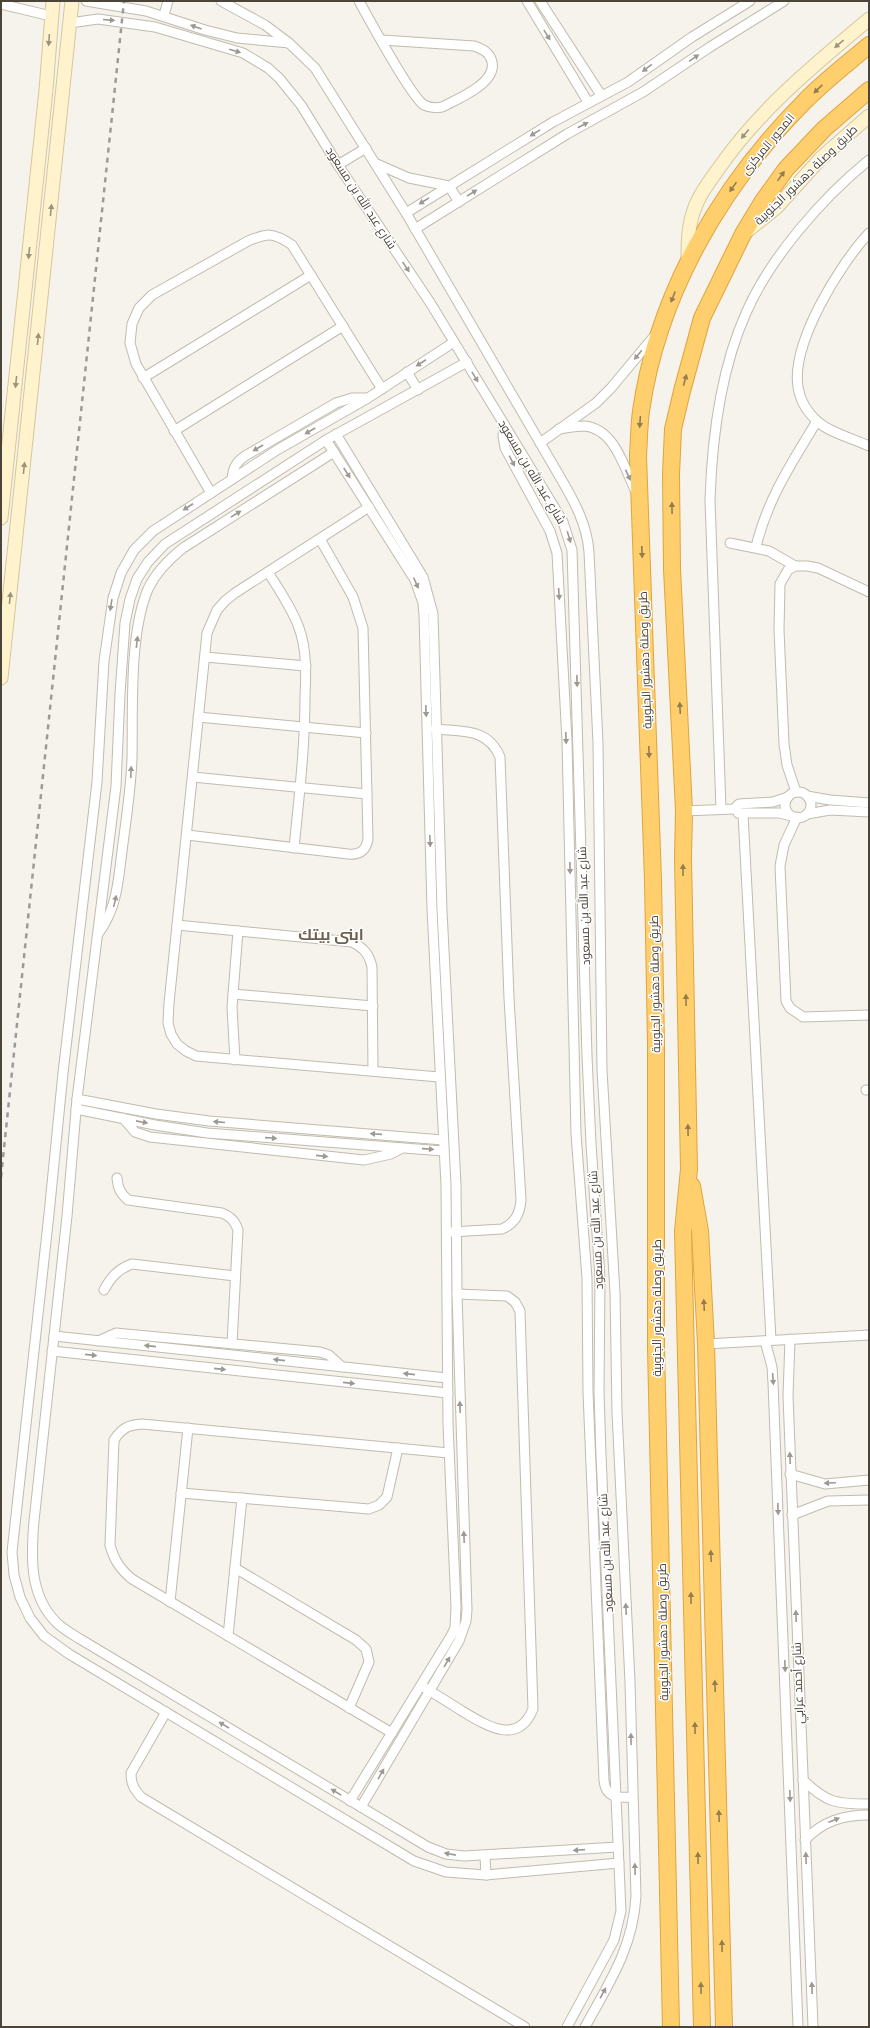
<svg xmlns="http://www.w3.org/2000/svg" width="870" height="2028" font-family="'DM Sans',Cairo,sans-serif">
<rect width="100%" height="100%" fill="#f6f3ec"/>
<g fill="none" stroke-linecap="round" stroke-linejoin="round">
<defs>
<g id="street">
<polyline points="86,1 146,11 205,30 237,38 289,43"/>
<path d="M221,1l44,24 24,18 26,25 91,145 154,264c14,24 27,47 29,75l9,191 4,327 13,223 2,119 13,270 6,214c-3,52 -27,87 -51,131"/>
<path d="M359,1c10,18 52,96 65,104 6,3 13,3 18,2 16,-8 55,-24 50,-45 -2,-10 -10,-13 -18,-16l-92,-6"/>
<polyline points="527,1 588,102"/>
<polyline points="540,1 601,95"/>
<polyline points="1,4 51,16"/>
<polyline points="164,15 168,1"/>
<polyline points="70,23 98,19 155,27 243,53 268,68 279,78 301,105 338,165 431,304 556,510 563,522 572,550 587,1056 591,1144 600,1278 599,1391 601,1455 621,1911 614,1940 567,2027"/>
<polyline points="377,164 409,178 449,186 459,202"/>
<polyline points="338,165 366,148"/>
<polyline points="406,213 553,122 628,82 692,37 750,1"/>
<polyline points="415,229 567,134 643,92 710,47 784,1"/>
<path d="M869,233c-29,31 -78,110 -71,154 2,13 9,25 19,34 11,11 37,18 52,25"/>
<polyline points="454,342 368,398 277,450 153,531 134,550 121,573 113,598 104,661 97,782 63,1073 49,1214 12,1552 14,1575 20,1597 30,1618 44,1636 69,1654 414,1861 446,1872 486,1875 619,1863"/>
<path d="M467,362l-141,78 -161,104 -17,18 -11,17 -7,20 -5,24 -5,71 -4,92 -39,313 -10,117 -33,305c-3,35 -5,75 23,102 6,6 15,11 23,16l348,208 18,7 18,2 154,-9"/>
<polyline points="407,372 418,390"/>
<polyline points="143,378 311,275"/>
<path d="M504,424l-1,12 2,12 45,83 7,22 10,188 9,393 11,144 1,114 16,389c2,17 14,17 28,16"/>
<path d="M559,429c8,-1 17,-3 25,-3 31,2 41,44 52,66"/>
<polyline points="174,431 343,326"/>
<polyline points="336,434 423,577 433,614 442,911 456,1185 457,1294 467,1610 466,1621 459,1641 361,1807"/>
<polyline points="326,440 415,580 423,603 424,615 432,909 446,1185 448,1424 456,1607 455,1628 451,1636 350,1801"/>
<polyline points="540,443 596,403 611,388 656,334"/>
<path d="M232,479c1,-11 4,-17 13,-23l91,-53 16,-5h15"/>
<path d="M211,493l-75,-129 -6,-21 2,-19 7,-16 13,-13 96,-54c20,-8 25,-9 44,4l90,144"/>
<polyline points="369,507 235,593 225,601 217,610 207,633 169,1003 168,1023 171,1034 177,1044 186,1051 196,1056 439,1077"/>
<polyline points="730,543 769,551 795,566"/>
<path d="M756,547c11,-47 36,-85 61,-126"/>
<path d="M268,572c11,18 24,36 31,56 8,22 7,46 6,69 0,50 -6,101 -11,151"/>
<polyline points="205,657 306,666"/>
<polyline points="198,717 366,733"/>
<path d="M435,729c28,3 53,-1 65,28l9,241 12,202c-1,14 -6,23 -19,29l-51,3"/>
<polyline points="193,777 367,794"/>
<polyline points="796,792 787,765 784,744 779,630 780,584 788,570 795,566 807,566 818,568 869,592"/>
<circle cx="798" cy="805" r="13"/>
<polyline points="807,796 830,800 869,803"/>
<path d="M721,809l-11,-309c2,-62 10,-129 36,-187 24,-55 76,-115 123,-153"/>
<polyline points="684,811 734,809 739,804 773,802 788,797"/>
<polyline points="738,813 779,813 792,816"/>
<polyline points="743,814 771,1340"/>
<polyline points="807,814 830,810 869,812"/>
<polyline points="797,817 784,845 780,866 786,1001 790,1008 803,1017 869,1015"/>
<path d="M187,835l161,19c12,1 18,-3 20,-15l-5,-211 -10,-31 -33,-58"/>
<path d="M177,925l175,17c12,6 17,12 20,25l1,104"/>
<path d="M98,934c19,-26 20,-51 24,-83 4,-31 9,-62 10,-93 1,-49 -3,-124 16,-169 8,-17 20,-29 35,-41l151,-96"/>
<polyline points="233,994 373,1006"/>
<polyline points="235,1060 232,1007 238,931"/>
<polyline points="866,1090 869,1090"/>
<polyline points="77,1099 156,1114 209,1121 443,1140"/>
<polyline points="76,1109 155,1125 207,1133 443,1151"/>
<polyline points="123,1118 135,1132 150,1137 364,1160 391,1154 402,1148"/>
<path d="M117,1178c1,10 3,15 11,22l94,13c9,4 13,8 16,17l-6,114"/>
<path d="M104,1290c7,-13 14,-21 28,-26l103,12"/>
<polyline points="54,1336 447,1378"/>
<polyline points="790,1339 788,1396 813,2027"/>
<polyline points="98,1341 116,1333 126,1334 320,1352 329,1355 342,1367"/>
<polyline points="765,1341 772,1367 773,1383 798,2027"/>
<polyline points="706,1344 869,1335"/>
<polyline points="52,1351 448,1393"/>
<polyline points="790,1474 825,1484 869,1480"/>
<polyline points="181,1493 369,1509 379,1505 387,1497 398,1448"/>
<polyline points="792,1515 828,1501 869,1500"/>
<polyline points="235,1568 356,1640 366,1649 369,1662 349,1708"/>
<polyline points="170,1602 188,1428"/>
<polyline points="228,1636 242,1498"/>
<path d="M425,1688c13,8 25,15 37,23 25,15 56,35 71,-2l-13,-398 -5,-9 -8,-6 -50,-2"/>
<path d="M166,1712l-35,61c0,11 3,16 10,24l384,230"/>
<path d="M392,1733l-260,-154c-12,-10 -18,-19 -22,-34l4,-105c8,-12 14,-15 28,-16l307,29"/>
<path d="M803,1780c24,23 33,24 66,24"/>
<path d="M805,1840c18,-19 38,-25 64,-25"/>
<polyline points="485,1856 486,1875"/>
</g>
<g id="secondary">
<polyline points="746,232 777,207 821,158 869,116"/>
<path d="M688,261c0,-16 0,-33 5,-48 5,-17 16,-31 26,-45 41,-59 95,-103 150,-149"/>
<polyline points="1,518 46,90 53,1"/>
<polyline points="1,678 72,1"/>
</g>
<g id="highway">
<polyline points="692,1186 700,1231 706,1344 724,2027"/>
<path d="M671,2027l-15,-680v-303l-3,-164 -15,-424c1,-15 1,-30 3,-45 17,-118 80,-225 162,-308 20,-21 44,-39 66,-58"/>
<polyline points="702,2027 683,1231 689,1169 683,858 684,811 672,569 671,474 673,429 682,391 702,318 743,234 763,201 786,169 824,129 869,90"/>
</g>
</defs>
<use href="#street" stroke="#c2bbae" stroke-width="11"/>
<use href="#secondary" stroke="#d6c79b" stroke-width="15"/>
<use href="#highway" stroke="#e0a43c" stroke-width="18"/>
<use href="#street" stroke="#fff" stroke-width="9"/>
<use href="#secondary" stroke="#fff3cd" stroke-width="13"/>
<use href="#highway" stroke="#ffcf6e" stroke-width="16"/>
<polyline stroke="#9a9a9a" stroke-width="2.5" stroke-dasharray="5 5" stroke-linecap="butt" points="1,1177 124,1"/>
</g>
<defs><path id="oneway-solid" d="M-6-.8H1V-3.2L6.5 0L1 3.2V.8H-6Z"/></defs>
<g fill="#9c9892">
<use href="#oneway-solid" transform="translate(109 20) rotate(5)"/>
<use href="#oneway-solid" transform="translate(196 27) rotate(-160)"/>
<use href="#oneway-solid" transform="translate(547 35) rotate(58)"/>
<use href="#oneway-solid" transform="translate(235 51) rotate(16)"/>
<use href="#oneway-solid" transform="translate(694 58) rotate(-35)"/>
<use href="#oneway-solid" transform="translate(647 68) rotate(143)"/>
<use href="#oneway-solid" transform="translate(583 125) rotate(-28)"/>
<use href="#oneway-solid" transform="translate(535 133) rotate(148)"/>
<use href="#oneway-solid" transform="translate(472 193) rotate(-32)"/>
<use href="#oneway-solid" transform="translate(424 201) rotate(148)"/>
<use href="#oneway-solid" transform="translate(406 267) rotate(56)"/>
<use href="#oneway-solid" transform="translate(638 355) rotate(129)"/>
<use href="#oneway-solid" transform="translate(421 363) rotate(147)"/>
<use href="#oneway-solid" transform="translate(475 377) rotate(59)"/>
<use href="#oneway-solid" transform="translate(310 431) rotate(150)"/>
<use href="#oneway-solid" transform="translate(258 448) rotate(150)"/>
<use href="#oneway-solid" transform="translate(512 461) rotate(62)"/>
<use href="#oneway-solid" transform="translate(347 473) rotate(57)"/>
<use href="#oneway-solid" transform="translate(628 475) rotate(65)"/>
<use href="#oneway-solid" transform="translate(188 507) rotate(147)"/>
<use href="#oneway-solid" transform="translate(236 514) rotate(-32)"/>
<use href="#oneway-solid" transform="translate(569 537) rotate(73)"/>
<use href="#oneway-solid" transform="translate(416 583) rotate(66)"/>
<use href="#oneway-solid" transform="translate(559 594) rotate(86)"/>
<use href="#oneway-solid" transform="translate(111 605) rotate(99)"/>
<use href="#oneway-solid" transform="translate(137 642) rotate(-83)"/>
<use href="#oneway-solid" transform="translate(577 681) rotate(89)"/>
<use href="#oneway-solid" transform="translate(426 711) rotate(88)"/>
<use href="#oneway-solid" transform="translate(566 738) rotate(88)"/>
<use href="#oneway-solid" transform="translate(131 772) rotate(-88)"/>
<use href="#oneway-solid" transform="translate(430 841) rotate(88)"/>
<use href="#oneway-solid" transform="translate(570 868) rotate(89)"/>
<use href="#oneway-solid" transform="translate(115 901) rotate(-77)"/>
<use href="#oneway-solid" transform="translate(142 1122) rotate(11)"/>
<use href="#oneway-solid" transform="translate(219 1122) rotate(-175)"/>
<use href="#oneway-solid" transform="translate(376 1134) rotate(-176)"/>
<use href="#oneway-solid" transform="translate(271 1138) rotate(4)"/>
<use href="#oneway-solid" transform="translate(428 1149) rotate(4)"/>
<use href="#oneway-solid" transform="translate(322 1156) rotate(6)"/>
<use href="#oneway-solid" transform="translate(150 1346) rotate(-174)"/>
<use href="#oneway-solid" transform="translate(91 1355) rotate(6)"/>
<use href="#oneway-solid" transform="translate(279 1360) rotate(-174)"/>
<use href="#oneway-solid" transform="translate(220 1369) rotate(6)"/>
<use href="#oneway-solid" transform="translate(409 1374) rotate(-174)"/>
<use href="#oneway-solid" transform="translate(773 1379) rotate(86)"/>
<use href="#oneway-solid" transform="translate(349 1383) rotate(6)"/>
<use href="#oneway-solid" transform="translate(460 1407) rotate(-92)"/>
<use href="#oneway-solid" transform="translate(790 1458) rotate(-92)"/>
<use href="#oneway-solid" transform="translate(830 1483) rotate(177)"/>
<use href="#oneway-solid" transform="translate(778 1509) rotate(88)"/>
<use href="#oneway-solid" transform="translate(464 1537) rotate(-92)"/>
<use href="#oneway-solid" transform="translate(626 1609) rotate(-93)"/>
<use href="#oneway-solid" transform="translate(796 1616) rotate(-92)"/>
<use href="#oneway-solid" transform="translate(447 1662) rotate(-60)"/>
<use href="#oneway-solid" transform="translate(785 1666) rotate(88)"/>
<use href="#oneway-solid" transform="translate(224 1725) rotate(-149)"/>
<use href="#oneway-solid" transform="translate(631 1739) rotate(-91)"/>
<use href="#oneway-solid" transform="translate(381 1774) rotate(-60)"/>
<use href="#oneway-solid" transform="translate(336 1792) rotate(-149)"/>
<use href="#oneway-solid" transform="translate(790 1796) rotate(88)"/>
<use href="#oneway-solid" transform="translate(834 1820) rotate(-21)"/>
<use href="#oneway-solid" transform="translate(579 1850) rotate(176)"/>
<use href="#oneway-solid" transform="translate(450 1854) rotate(-169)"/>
<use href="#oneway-solid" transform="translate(806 1858) rotate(-92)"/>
<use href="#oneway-solid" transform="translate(635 1869) rotate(-92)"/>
<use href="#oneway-solid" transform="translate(812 1988) rotate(-92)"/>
<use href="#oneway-solid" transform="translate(603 1993) rotate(-61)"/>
</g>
<g fill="#9c937c">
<use href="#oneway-solid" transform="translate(49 40) rotate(94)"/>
<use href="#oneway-solid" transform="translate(839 44) rotate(140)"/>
<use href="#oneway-solid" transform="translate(745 134) rotate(130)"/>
<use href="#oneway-solid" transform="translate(51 210) rotate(-84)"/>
<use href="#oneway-solid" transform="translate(29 253) rotate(96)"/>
<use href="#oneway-solid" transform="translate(38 339) rotate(-84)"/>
<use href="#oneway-solid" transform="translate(16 382) rotate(96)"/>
<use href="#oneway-solid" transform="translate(24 468) rotate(-84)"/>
<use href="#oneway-solid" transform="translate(10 598) rotate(-84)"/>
</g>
<g fill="#937c4e">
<use href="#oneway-solid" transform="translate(818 89) rotate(136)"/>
<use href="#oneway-solid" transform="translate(781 176) rotate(-54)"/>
<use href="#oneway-solid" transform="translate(733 187) rotate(125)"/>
<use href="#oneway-solid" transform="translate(673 297) rotate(111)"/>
<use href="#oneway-solid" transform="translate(685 380) rotate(-75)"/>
<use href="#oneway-solid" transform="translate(640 422) rotate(94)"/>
<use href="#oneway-solid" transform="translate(672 508) rotate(-91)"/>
<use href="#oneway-solid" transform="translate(642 552) rotate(88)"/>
<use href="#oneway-solid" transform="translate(680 708) rotate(-93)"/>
<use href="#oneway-solid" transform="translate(649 752) rotate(88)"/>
<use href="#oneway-solid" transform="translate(683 870) rotate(-91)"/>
<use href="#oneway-solid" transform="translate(686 1000) rotate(-91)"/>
<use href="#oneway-solid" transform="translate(688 1130) rotate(-91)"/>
<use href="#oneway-solid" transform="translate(704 1305) rotate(-93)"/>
<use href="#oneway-solid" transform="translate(711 1556) rotate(-92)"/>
<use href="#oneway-solid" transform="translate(691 1598) rotate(-91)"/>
<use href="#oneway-solid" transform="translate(715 1686) rotate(-92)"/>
<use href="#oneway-solid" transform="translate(695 1728) rotate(-91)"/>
<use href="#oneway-solid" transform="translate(719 1816) rotate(-92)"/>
<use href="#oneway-solid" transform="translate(698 1858) rotate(-91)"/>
<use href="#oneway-solid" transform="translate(722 1946) rotate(-91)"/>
<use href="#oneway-solid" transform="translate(701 1988) rotate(-91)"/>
</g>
<g text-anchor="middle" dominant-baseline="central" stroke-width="3" stroke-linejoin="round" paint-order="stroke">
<g font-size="12" fill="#4b4439" stroke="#fff">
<text transform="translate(768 144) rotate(-50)">المحور المركزى</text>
<text transform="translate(806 175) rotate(-44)">طريق وصلة دهشور الجنوبية</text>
<text transform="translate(361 198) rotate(57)">شارع عبد الله بن مسعود</text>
<text transform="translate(532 472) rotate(59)">شارع عبد الله بن مسعود</text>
<text transform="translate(645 660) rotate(-92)">طريق وصلة دهشور الجنوبية</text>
<text transform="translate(584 906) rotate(-92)">شارع عبد الله بن مسعود</text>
<text transform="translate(655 984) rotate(-91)">طريق وصلة دهشور الجنوبية</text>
<text transform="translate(596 1230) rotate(-93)">شارع عبد الله بن مسعود</text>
<text transform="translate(657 1308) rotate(-90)">طريق وصلة دهشور الجنوبية</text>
<text transform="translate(606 1553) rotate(-93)">شارع عبد الله بن مسعود</text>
<text transform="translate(663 1632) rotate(-91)">طريق وصلة دهشور الجنوبية</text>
<text transform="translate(798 1683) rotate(-92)">شارع أحمد عرابي</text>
</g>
<g font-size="16" font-weight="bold" fill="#6e6250" stroke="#fff">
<text x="331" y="934">ابنى بيتك</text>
</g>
</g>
<rect width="870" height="2028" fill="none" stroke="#4b4439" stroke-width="4"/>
</svg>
